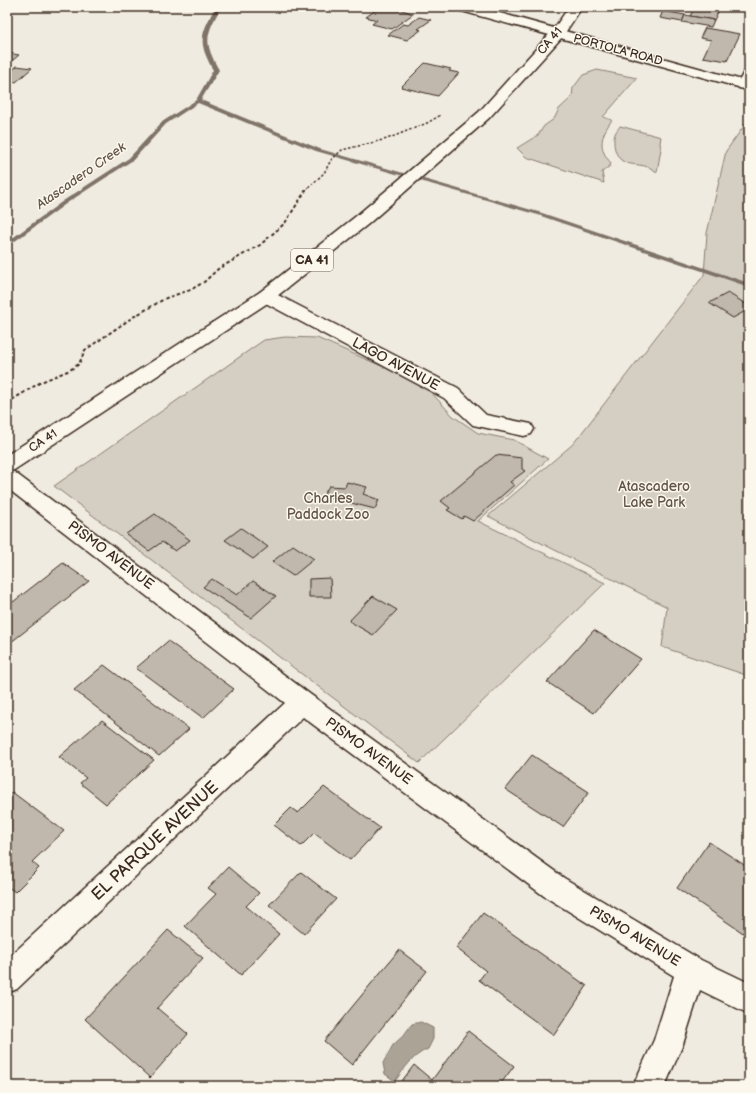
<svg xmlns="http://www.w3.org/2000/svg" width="756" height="1093" font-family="'Balsamiq Sans',sans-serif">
<rect width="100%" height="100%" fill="#f0ebe0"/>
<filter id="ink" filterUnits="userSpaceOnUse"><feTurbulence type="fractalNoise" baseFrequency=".025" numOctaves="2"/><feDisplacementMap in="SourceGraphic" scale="8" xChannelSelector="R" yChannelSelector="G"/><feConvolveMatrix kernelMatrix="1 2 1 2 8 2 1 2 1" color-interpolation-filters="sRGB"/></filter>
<g filter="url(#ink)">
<g fill="#d5cec3" stroke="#887c70">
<path d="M597,70l40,8 -34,39 9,3c-11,15 -15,28 -1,43l-1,3 -8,6 2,11 -78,-26 -9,-9 21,-13 6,-9 10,-7 5,-10 13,-12 1,-9 10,-13z"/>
<polygon points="749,119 749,676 662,647 667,607 488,516 573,444 704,275 707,233 726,151"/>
<path d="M620,126l41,11 -1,6 1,6 -4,23c-14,-10 -21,-5 -33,-10 -9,-4 -12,-20 -9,-28 1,-3 4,-6 5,-8z"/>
<polygon points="285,337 317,338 407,377 427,388 453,416 478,433 514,440 548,459 478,521 605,583 419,763 54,486 264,340"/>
</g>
<path fill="#aca397" stroke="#7f7367" d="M421,1022l12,6v11l-5,10c-15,6 -23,19 -33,32l-10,-7 -2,-11 10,-18 10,-9 9,-12z"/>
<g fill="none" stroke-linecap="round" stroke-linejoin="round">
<path fill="#7f7367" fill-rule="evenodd" d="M215,7h6c-15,28 -18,34 -2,63l-18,30 119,49 222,64 207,70v4l-211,-72 -222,-64 -118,-48 -32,21 -33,36 -66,43 -60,44v-5l56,-41 66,-43 33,-36 34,-22 17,-30c-16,-29 -12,-35 2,-63z"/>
</g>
<g fill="#c0b8ad" stroke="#3b2a1e">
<polygon points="380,7 395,7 413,14 392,29 372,24 377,20 366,17"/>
<polygon points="695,7 702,7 719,10 714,20 690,16"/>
<polygon points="663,11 685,15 682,22 660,18"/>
<polygon points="685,15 690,16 714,20 711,27 682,22"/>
<polygon points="419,17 431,20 418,29 421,30 407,40 388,35 403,24 408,25"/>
<polygon points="705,28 740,34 727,61 703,57 711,40 700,38"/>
<polygon points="7,53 19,55 7,65"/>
<polygon points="425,63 451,69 449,71 459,73 438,96 401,87"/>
<polygon points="17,66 32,68 16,82 7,80 7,75"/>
<polygon points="728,293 749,306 749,309 733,318 709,303"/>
<polygon points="496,455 522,458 522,469 525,471 510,482 514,485 473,521 464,516 462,519 447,510 450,508 441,501"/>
<polygon points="347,482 367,487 363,494 379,500 375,509 323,496 329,486 345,487"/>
<polygon points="155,514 190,540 175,551 162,542 149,551 126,534"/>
<polygon points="241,528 268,547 253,559 225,540"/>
<polygon points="293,545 314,559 293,576 272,562"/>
<polygon points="63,563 89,581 10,643 7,641 7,597 13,602"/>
<polygon points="330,578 331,597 309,597 309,579"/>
<polygon points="212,579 237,595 253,581 276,596 251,618 203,587"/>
<polygon points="373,596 397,610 373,635 349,621"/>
<polygon points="594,630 641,659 594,713 547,682"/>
<polygon points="168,641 234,689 203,718 136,668"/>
<polygon points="104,665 189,729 159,756 74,690"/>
<polygon points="102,720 154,760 106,804 80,783 86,778 59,757"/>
<polygon points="532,755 589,792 563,827 505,789"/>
<polygon points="324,787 380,828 350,860 314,833 301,846 274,825 291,808 298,813"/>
<polygon points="12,792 64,831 32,862 39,868 15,892 7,886 7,796"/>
<polygon points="709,842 749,868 749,937 677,888"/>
<polygon points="228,867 259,893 246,906 279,934 241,975 185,926 216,894 208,888"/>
<polygon points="301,872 336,899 304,934 269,905"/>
<polygon points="483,913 587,986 554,1035 479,980 486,971 456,948"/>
<polygon points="168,930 203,958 157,1008 188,1034 150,1078 85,1019"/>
<polygon points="399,950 427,971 352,1065 324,1041"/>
<polygon points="468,1031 514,1066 499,1086 398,1086 414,1065 432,1080"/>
</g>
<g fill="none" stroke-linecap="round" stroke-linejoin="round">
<defs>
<g id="minor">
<polygon points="749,71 749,88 744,89 739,88 737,85 744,72"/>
<polygon points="266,291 272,292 458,388 486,415 531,424 534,429 531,434 524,436 473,425 444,398 260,300 257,296 260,292"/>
<polygon points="7,470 14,472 311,695 564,878 701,960 749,983 749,1014 700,990 683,1044 665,1086 633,1086 654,1040 674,976 544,896 303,717 17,989 7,993 7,959 285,703 7,488"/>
</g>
<polygon id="tertiary" points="457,7 478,7 749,82 749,90 458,10"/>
<polygon id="primary" points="569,7 582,7 563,36 489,118 367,225 272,300 14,470 7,472 7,455 260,292 355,217 479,112 553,30"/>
</defs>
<use href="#minor" stroke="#3b2a1e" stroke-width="3"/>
<use href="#tertiary" stroke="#3b2a1e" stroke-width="3"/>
<use href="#primary" stroke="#3b2a1e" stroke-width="3"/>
<polyline stroke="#3b2a1e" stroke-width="1.5" stroke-dasharray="2.5 2" stroke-linecap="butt" points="305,191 324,173 331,160 342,150 387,139 427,123 441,115"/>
<polyline stroke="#3b2a1e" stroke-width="2" stroke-dasharray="3.5 2.5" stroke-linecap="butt" points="7,403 41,382 70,370 79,364 85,350 133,317 166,298 190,290 204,282 218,269 260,245 285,223 306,190"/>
<use href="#minor" fill="#fbf7ec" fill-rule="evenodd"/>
<use href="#tertiary" fill="#fbf7ec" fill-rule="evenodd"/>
<use href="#primary" fill="#fbf7ec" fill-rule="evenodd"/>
</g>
</g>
<g text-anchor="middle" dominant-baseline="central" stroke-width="3" stroke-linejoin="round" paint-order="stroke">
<g font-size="12" fill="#3b2a1e" stroke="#fbf7ec">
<text transform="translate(550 41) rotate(-50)">CA 41</text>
<text transform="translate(618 50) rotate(15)">PORTOLA ROAD</text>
<text transform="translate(43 441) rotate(-33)">CA 41</text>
</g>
<g font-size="13" font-style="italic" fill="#635448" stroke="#fbf7ec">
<text transform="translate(81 176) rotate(-35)">Atascadero Creek</text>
</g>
<rect fill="#fbf7ec" stroke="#75685c" stroke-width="1" x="291" y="249" width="42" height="22" rx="3"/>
<g font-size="13" font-weight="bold" fill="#3b2a1e">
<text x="312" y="260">CA 41</text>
</g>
<g font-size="14" fill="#3b2a1e" stroke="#fbf7ec">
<text transform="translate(396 364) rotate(28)">LAGO AVENUE</text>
<text transform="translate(111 555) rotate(37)">PISMO AVENUE</text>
<text transform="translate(369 751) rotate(36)">PISMO AVENUE</text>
<text transform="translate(635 936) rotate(31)">PISMO AVENUE</text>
</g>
<g font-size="14" fill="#625347" stroke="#fbf7ec">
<text x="654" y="486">Atascadero<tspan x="654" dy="16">Lake Park</tspan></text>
<text x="328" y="498">Charles<tspan x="328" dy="16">Paddock Zoo</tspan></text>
</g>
<g font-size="17" fill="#3b2a1e" stroke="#fbf7ec">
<text transform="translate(155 841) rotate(-43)">EL PARQUE AVENUE</text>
</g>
</g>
<rect width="756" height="1093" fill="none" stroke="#fbf7ec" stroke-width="24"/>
<rect x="12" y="12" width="732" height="1069" fill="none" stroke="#3b2a1e" stroke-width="1.5" filter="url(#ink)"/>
</svg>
